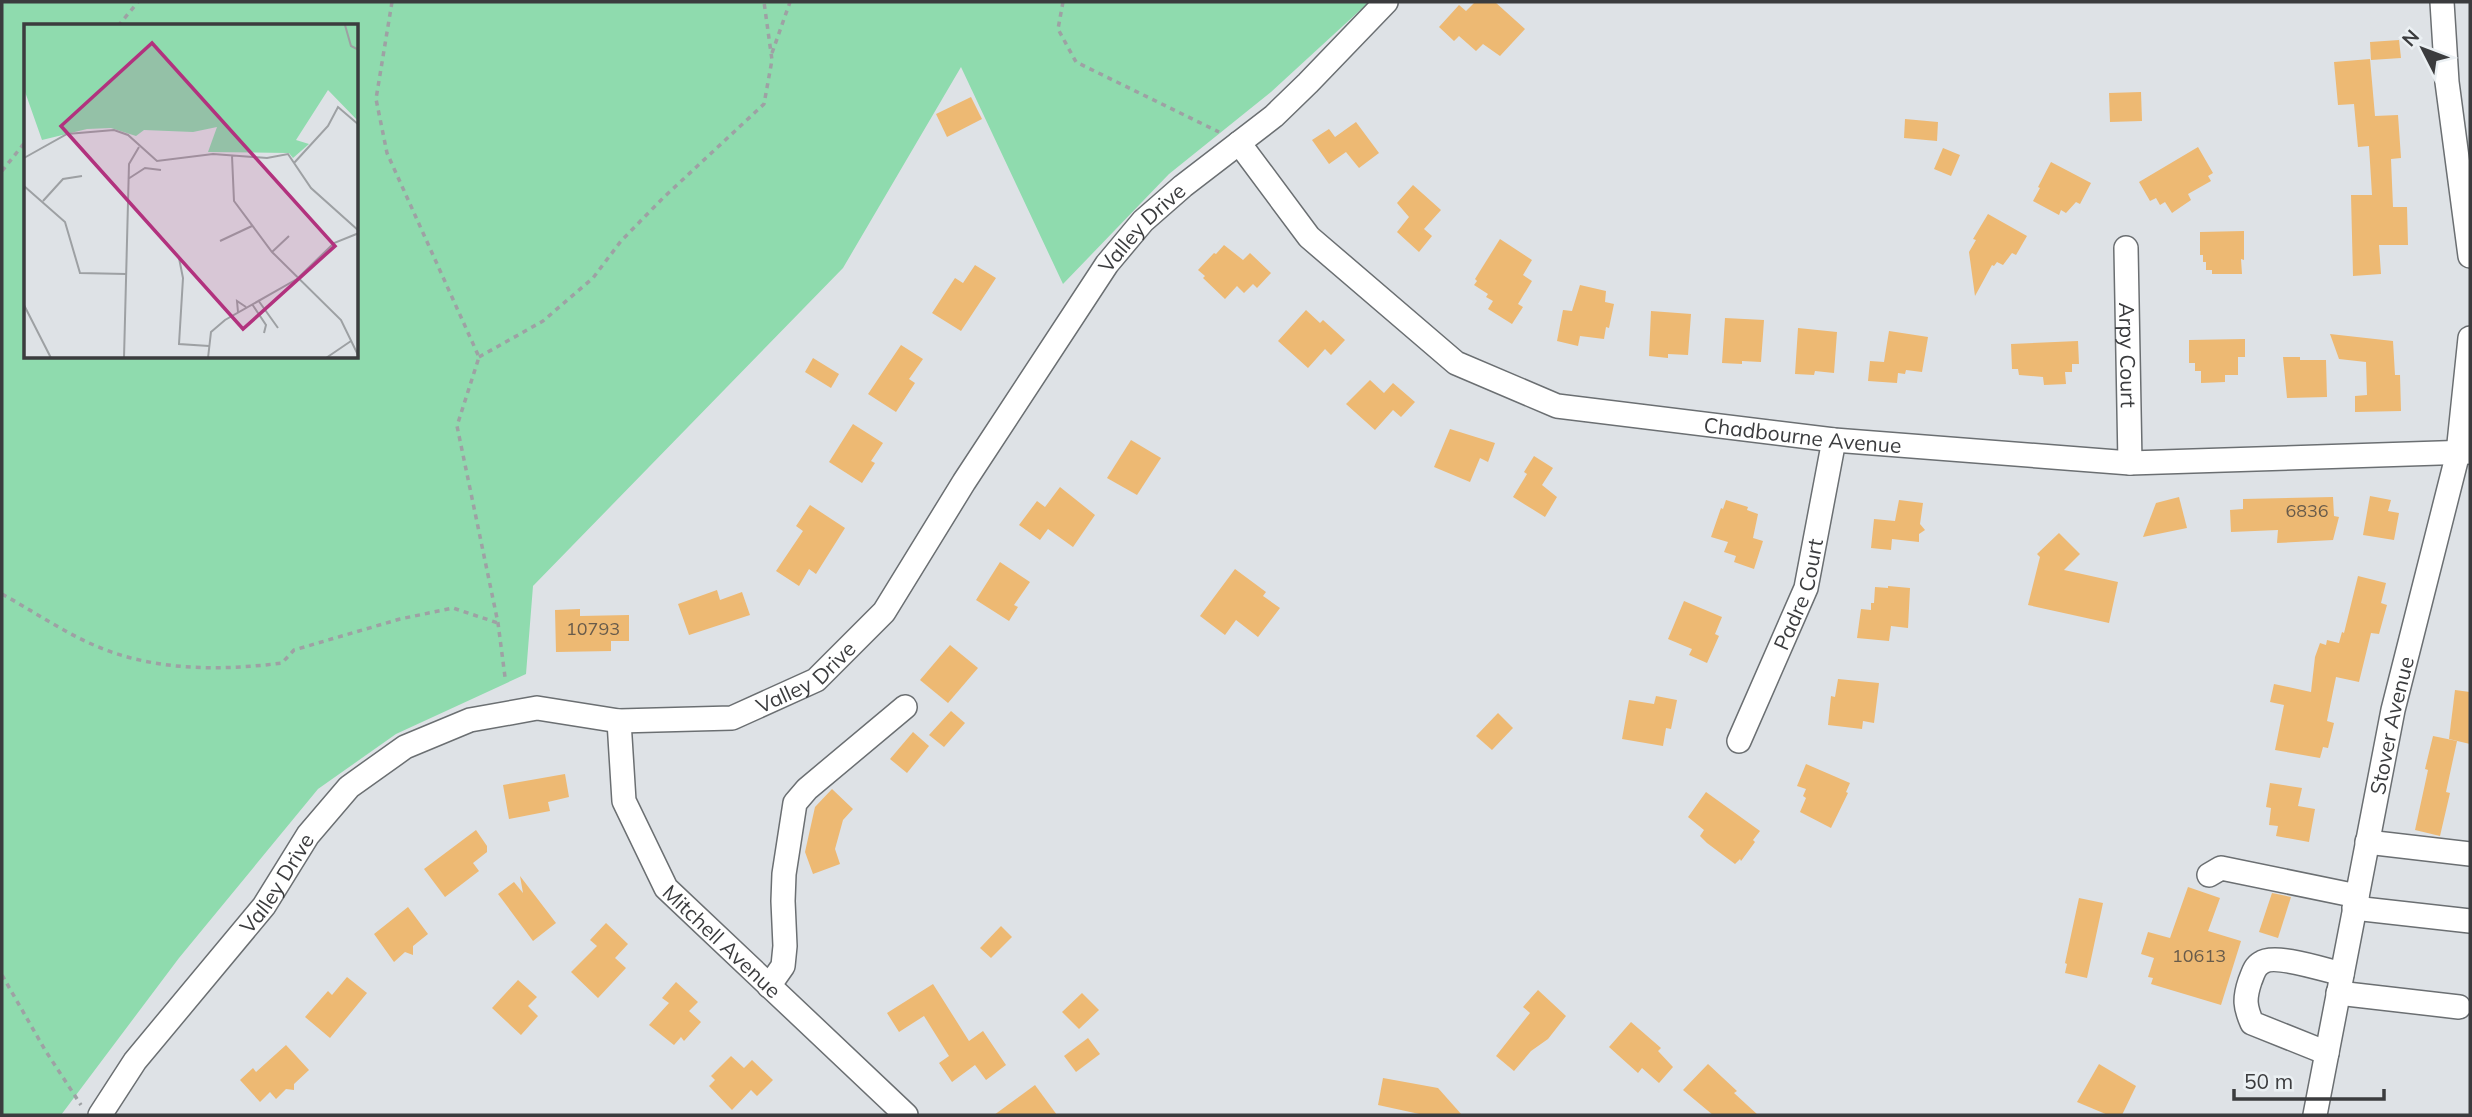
<svg xmlns="http://www.w3.org/2000/svg" width="2472" height="1117" font-family="Mulish,sans-serif">
<rect width="100%" height="100%" fill="#dee2e6"/>
<path fill="#8fdbae" fill-rule="evenodd" d="M2,2h1367l-98,90 -102,82 -106,110 -102,-217 -118,201 -310,318 -7,88 -130,60 -78,55 -139,169 -118,157h-59zM26,26h331v331h-331z"/>
<g fill="#edb973">
<polygon points="1475,2 1495,2 1525,29 1500,56 1483,44 1476,51 1459,36 1454,41 1439,27 1459,5 1466,11"/>
<polygon points="2399,40 2401,58 2371,60 2370,42"/>
<polygon points="2370,59 2375,116 2398,115 2401,158 2391,159 2393,207 2407,207 2408,245 2379,245 2381,274 2353,276 2351,195 2372,195 2369,146 2358,147 2354,104 2338,105 2334,62"/>
<polygon points="2141,92 2142,121 2110,122 2109,93"/>
<polygon points="971,97 982,119 947,137 936,114"/>
<polygon points="1905,119 1938,122 1937,141 1904,138"/>
<polygon points="1356,122 1379,153 1359,168 1346,152 1329,164 1312,140 1329,129 1335,137"/>
<polygon points="2198,147 2213,173 2208,176 2211,181 2188,194 2191,200 2172,213 2165,202 2160,205 2156,198 2150,201 2139,182"/>
<polygon points="1943,148 1960,155 1951,176 1934,169"/>
<polygon points="2051,162 2091,183 2080,204 2076,202 2066,213 2061,210 2059,215 2033,201 2040,188 2038,187"/>
<polygon points="1413,185 1441,210 1424,229 1432,236 1419,252 1397,232 1409,217 1397,203"/>
<polygon points="1988,214 2027,236 2016,255 2012,253 2003,265 1997,262 1994,266 1992,265 1975,296 1969,252 1976,240 1973,239"/>
<polygon points="2244,231 2244,260 2241,259 2242,274 2212,274 2212,270 2206,270 2206,262 2203,262 2203,255 2200,255 2200,232"/>
<polygon points="1500,239 1532,260 1523,275 1532,281 1518,304 1523,307 1512,324 1488,309 1493,301 1486,297 1488,294 1474,285 1477,281 1475,279"/>
<polygon points="1224,245 1243,260 1250,253 1271,273 1257,288 1253,284 1244,293 1237,286 1225,299 1203,278 1205,276 1198,270 1214,253 1216,254"/>
<polygon points="975,265 996,278 961,331 932,313 955,278 963,283"/>
<polygon points="1580,285 1606,291 1605,302 1614,304 1609,328 1606,327 1604,339 1580,336 1578,346 1557,341 1563,310 1572,311"/>
<polygon points="1306,310 1320,323 1323,320 1345,340 1331,355 1325,349 1308,368 1278,341"/>
<polygon points="1651,311 1691,314 1688,355 1668,354 1668,358 1649,356"/>
<polygon points="1725,318 1764,320 1761,362 1742,361 1742,364 1722,363"/>
<polygon points="1798,328 1837,332 1834,373 1815,371 1814,375 1795,374"/>
<polygon points="1889,331 1928,337 1922,372 1906,370 1905,374 1898,373 1897,383 1868,381 1870,361 1884,362"/>
<polygon points="2330,334 2393,341 2395,375 2400,375 2401,411 2355,412 2355,396 2367,395 2366,362 2339,359"/>
<polygon points="2245,339 2245,357 2238,357 2238,375 2225,375 2225,382 2201,383 2201,371 2195,371 2195,363 2189,363 2189,340"/>
<polygon points="2078,341 2079,364 2072,364 2072,372 2065,372 2066,384 2044,385 2043,377 2019,375 2018,369 2012,369 2011,344"/>
<polygon points="901,345 923,359 909,379 915,383 896,412 868,394"/>
<polygon points="2283,357 2300,357 2300,360 2326,360 2327,397 2287,398"/>
<polygon points="813,358 839,374 831,388 805,372"/>
<polygon points="1370,380 1384,393 1393,383 1415,402 1401,417 1393,410 1375,430 1346,404"/>
<polygon points="853,424 883,443 871,461 875,463 862,483 829,462"/>
<polygon points="1450,429 1495,443 1488,462 1480,458 1470,482 1434,467"/>
<polygon points="1131,440 1161,458 1137,495 1107,478"/>
<polygon points="1534,456 1553,468 1542,485 1557,497 1545,517 1513,497 1527,474 1524,472"/>
<polygon points="1060,487 1095,515 1073,547 1048,529 1040,540 1019,525 1037,501 1045,507"/>
<polygon points="2370,496 2391,500 2388,511 2399,513 2394,540 2363,535"/>
<polygon points="2179,497 2187,528 2143,537 2156,503"/>
<polygon points="2333,497 2334,516 2339,517 2333,540 2277,543 2278,530 2231,532 2230,510 2243,509 2243,499"/>
<polygon points="1726,500 1748,507 1747,510 1758,514 1753,538 1763,541 1754,569 1734,562 1736,556 1724,552 1728,542 1711,537 1721,508 1723,509"/>
<polygon points="1899,500 1923,503 1920,524 1925,530 1919,534 1919,542 1892,539 1891,550 1871,548 1874,519 1895,521"/>
<polygon points="810,505 845,528 816,574 809,569 799,586 776,571 803,531 796,526"/>
<polygon points="2059,533 2080,554 2064,570 2118,582 2109,623 2028,605 2040,557 2037,554"/>
<polygon points="1000,562 1030,582 1014,605 1018,607 1009,621 976,600"/>
<polygon points="1235,569 1266,592 1263,596 1280,608 1258,637 1236,620 1225,635 1200,616"/>
<polygon points="2358,576 2386,583 2381,603 2387,605 2379,634 2371,633 2359,682 2336,677 2327,721 2334,723 2328,748 2323,747 2320,758 2275,750 2284,705 2270,702 2274,684 2311,692 2315,657 2320,643 2326,645 2327,640 2339,643 2342,632 2344,633"/>
<polygon points="1888,586 1910,588 1908,628 1891,626 1889,641 1857,638 1861,609 1871,610 1871,603 1874,603 1875,587 1888,588"/>
<polygon points="717,590 720,600 742,592 750,615 689,635 678,604"/>
<polygon points="1684,601 1722,617 1715,634 1719,636 1707,663 1689,655 1692,649 1668,639"/>
<polygon points="580,609 580,616 629,615 629,641 611,641 611,651 556,652 555,610"/>
<polygon points="950,645 978,668 948,703 920,680"/>
<polygon points="1838,679 1879,683 1874,723 1863,721 1862,729 1828,725 1831,696 1835,697"/>
<polygon points="2455,690 2470,692 2470,744 2449,739"/>
<polygon points="1656,696 1677,700 1671,729 1666,728 1663,746 1622,739 1629,700 1654,704"/>
<polygon points="951,711 965,723 944,747 929,735"/>
<polygon points="1498,713 1513,728 1492,750 1476,736"/>
<polygon points="913,732 929,746 907,773 890,759"/>
<polygon points="2433,736 2457,741 2446,792 2450,793 2440,836 2415,830 2428,770 2425,769"/>
<polygon points="1806,764 1850,783 1846,792 1848,793 1831,828 1800,812 1806,798 1803,796 1806,789 1797,786"/>
<polygon points="565,774 569,797 548,802 550,811 509,819 503,785"/>
<polygon points="2270,783 2302,788 2298,806 2315,809 2309,842 2276,836 2278,826 2269,825 2271,808 2266,807"/>
<polygon points="832,789 853,809 843,820 835,849 840,864 813,874 805,852 815,807"/>
<polygon points="1706,792 1760,831 1753,840 1755,842 1741,861 1740,859 1735,864 1707,843 1700,836 1704,830 1688,817"/>
<polygon points="476,830 487,846 487,852 473,863 479,871 445,897 424,869"/>
<polygon points="520,876 556,923 533,941 498,894 514,882 523,893"/>
<polygon points="2188,887 2220,898 2208,931 2241,941 2221,1005 2151,984 2153,978 2148,977 2154,958 2141,954 2148,932 2170,938"/>
<polygon points="2272,893 2291,897 2278,938 2259,932"/>
<polygon points="2079,898 2103,903 2087,978 2065,973 2067,964 2065,963"/>
<polygon points="408,907 428,934 413,946 413,955 405,952 394,962 374,934"/>
<polygon points="606,923 628,944 615,958 626,968 598,998 571,972 597,946 590,940"/>
<polygon points="1001,926 1012,937 991,958 980,948"/>
<polygon points="347,977 367,993 330,1038 305,1017 328,991 332,995"/>
<polygon points="518,980 537,997 528,1006 538,1016 521,1035 492,1008"/>
<polygon points="676,982 698,1002 689,1011 701,1022 684,1041 681,1037 674,1045 649,1025 669,1003 662,998"/>
<polygon points="933,984 969,1041 983,1031 1006,1065 986,1080 975,1065 952,1082 939,1063 949,1056 924,1016 899,1032 887,1013"/>
<polygon points="1538,990 1566,1016 1548,1039 1531,1051 1514,1071 1496,1056 1530,1013 1523,1007"/>
<polygon points="1082,993 1099,1010 1079,1029 1062,1012"/>
<polygon points="1631,1022 1661,1048 1658,1051 1673,1067 1659,1083 1642,1068 1638,1073 1609,1047"/>
<polygon points="1088,1038 1100,1054 1076,1072 1064,1056"/>
<polygon points="286,1045 309,1070 294,1084 294,1090 286,1089 276,1099 270,1092 260,1102 240,1080 253,1068 256,1072"/>
<polygon points="731,1056 744,1068 752,1060 773,1080 757,1096 751,1090 732,1110 709,1086 715,1080 711,1076"/>
<polygon points="1708,1064 1737,1091 1734,1093 1758,1115 1713,1115 1683,1090"/>
<polygon points="2099,1064 2136,1086 2122,1115 2108,1115 2077,1102"/>
<polygon points="1383,1078 1438,1088 1462,1115 1424,1115 1378,1105"/>
<polygon points="1035,1085 1057,1115 994,1115"/>
</g>
<g fill="none" stroke-linecap="round" stroke-linejoin="round">
<defs>
<g id="minor">
<polyline points="2442,2 2447,82 2470,256"/>
<path id="s1" d="M1239,143l70,94 147,126 101,43 277,34 296,23 340,-11"/>
<path id="s2" d="M2126,248l4,215"/>
<path id="s3" d="M619,721l5,80 42,87 240,227"/>
<path id="s4" d="M1739,741l67,-153 28,-148"/>
<polyline points="2367,842 2470,854"/>
<polyline points="2209,875 2221,868 2357,896"/>
<polyline points="2354,908 2470,921"/>
<polyline points="769,986 783,966 785,946 783,901 784,874 795,803 807,789 905,707"/>
<polyline points="2338,993 2459,1007"/>
<path d="M2327,1053l-75,-30c-7,-16 -8,-24 -2,-42 3,-7 4,-14 11,-18 13,-10 64,7 81,11"/>
<path id="s5" d="M100,1115l35,-54 129,-155 44,-71 41,-48 56,-40 65,-27 67,-12 82,13 113,-3 84,-38 68,-68 80,-130 143,-218 36,-43 40,-35 91,-70 34,-33 78,-81"/>
<path id="s6" d="M2315,1115l78,-405 65,-257 12,-115"/>
</g>
</defs>
<use href="#minor" stroke="#6b6f72" stroke-width="26"/>
<g stroke="#9ea1a4" stroke-width="3.5" stroke-dasharray="5 5" stroke-linecap="butt">
<polyline points="392,2 376,99 387,153 479,357 457,426 498,623 505,677"/>
<polyline points="1063,2 1058,29 1076,62 1219,132"/>
<polyline points="118,26 138,2"/>
<polyline points="772,53 790,2"/>
<polyline points="2,171 26,141"/>
<polyline points="479,357 543,321 593,278 621,241 663,198 764,104 772,60 764,2"/>
<path d="M2,594c31,17 61,38 94,52 58,25 124,25 186,17l12,-13 106,-31 53,-11 45,15"/>
<polyline points="2,975 45,1050 81,1105"/>
</g>
<use href="#minor" stroke="#fff" stroke-width="23"/>
</g>
<g text-anchor="middle" dominant-baseline="central" stroke-width="6" stroke-linejoin="round" paint-order="stroke">
<g font-size="18" fill="#685b4b">
<text x="2307" y="510">6836</text>
<text x="593" y="628">10793</text>
<text x="2199" y="955">10613</text>
</g>
<g font-size="21" fill="#3b3c3e" stroke="#ebf0f3">
<text stroke="none"><textPath href="#s5" startOffset="1468">Valley Drive</textPath></text>
<text stroke="none"><textPath href="#s2" startOffset="107">Arpy Court</textPath></text>
<text stroke="none"><textPath href="#s1" startOffset="668">Chadbourne Avenue</textPath></text>
<text stroke="none"><textPath href="#s4" startOffset="159">Padre Court</textPath></text>
<text stroke="none"><textPath href="#s5" startOffset="901">Valley Drive</textPath></text>
<text stroke="none"><textPath href="#s6" startOffset="397">Stover Avenue</textPath></text>
<text stroke="none"><textPath href="#s5" startOffset="292">Valley Drive</textPath></text>
<text stroke="none"><textPath href="#s3" startOffset="254">Mitchell Avenue</textPath></text>
</g>
</g>
<g transform="translate(24 24)">
<rect width="334" height="334" fill="#dee2e6"/>
<path d="M0,1h334v96l-30,-31 -32,50 13,4 -16,14 -4,-5 -81,-1 9,-25 -24,5 -49,-2 -8,6 -25,-8 -24,1 -45,11 -18,-51z" fill="#8fdbae"/>
<path fill="none" stroke="#9da0a3" stroke-width="2" d="M321,1l6,21 8,4M208,132l2,45 38,51 69,68 18,37M0,134l43,-24 47,-4 14,5 29,26 56,-7 54,4 21,-4 23,34 48,43M270,139l34,-37 10,-19 21,18M104,155l17,-11 16,2M0,162l41,36 15,51 46,1M19,177l20,-22 19,-3M196,217l32,-15M248,228l17,-16M155,234l4,20 -4,66 30,2M234,276l20,28M228,280l14,21 -2,8M0,281l27,53M214,288l-1,-11 9,6M100,334l5,-194 10,-17M184,334l3,-26 14,-12 72,-41 37,-36 25,-10M302,334l25,-17"/>
<path fill="#b2327e" fill-opacity="0.15" stroke="#b2327e" stroke-width="3.5" d="M128,19l183,203 -92,83 -182,-203z"/>
<rect width="334" height="334" fill="none" stroke="#3b3c3e" stroke-width="3.5"/>
</g>
<rect width="2472" height="1117" fill="none" stroke="#3b3c3e" stroke-width="7"/>
<g transform="translate(2423 49) rotate(312)" stroke="#ebf0f3" stroke-width="5" paint-order="stroke">
<path d="M0-5L12 26L0 18L-12 26Z" fill="#3b3c3e"/>
<text y="-10" font-size="19" font-weight="bold" text-anchor="middle" fill="#3b3c3e">N</text>
</g>
<path d="M2234 1089v10h150v-10" fill="none" stroke="#3b3c3e" stroke-width="3.5"/>
<text x="2244" y="1089" font-size="21" fill="#3b3c3e" stroke="#ebf0f3" stroke-width="5" paint-order="stroke">50 m</text>
</svg>
